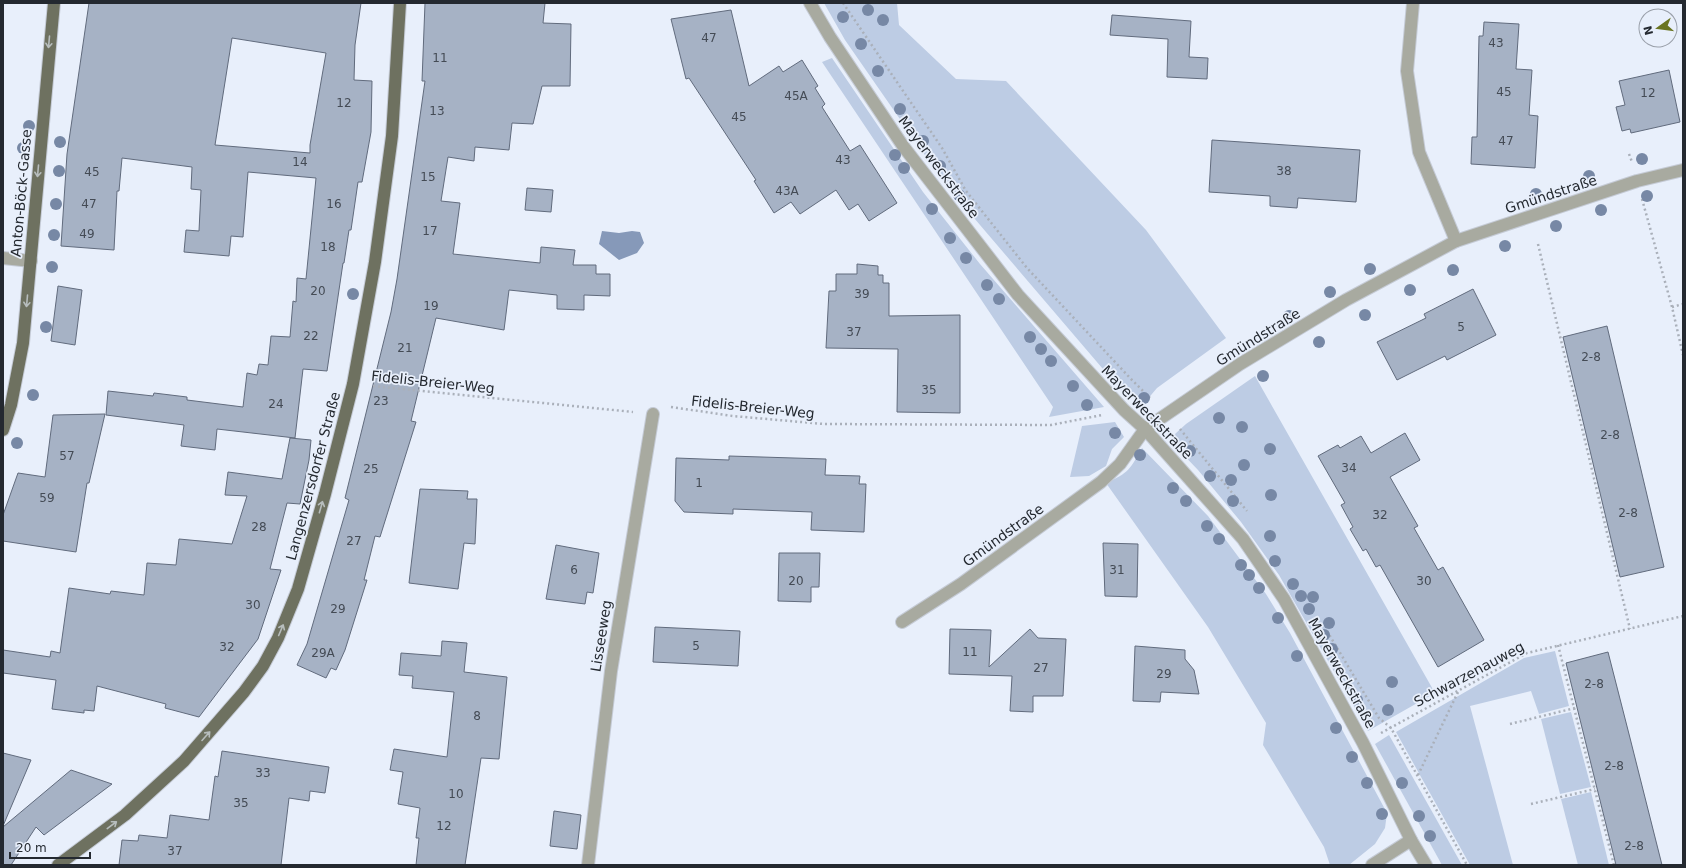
<svg xmlns="http://www.w3.org/2000/svg" width="1686" height="868" font-family="'DejaVu Sans',sans-serif">
<rect width="100%" height="100%" fill="#e8effb"/>
<g fill="#bdcce4">
<polygon points="824,3 897,3 899,25 956,79 1006,81 1146,230 1226,338 1157,388 1146,401 1126,396 945,184 845,40"/>
<polygon points="832,58 923,192 980,264 1104,407 1049,417 1053,407 822,62"/>
<polygon points="1255,376 1435,693 1368,731 1279,575 1241,522 1198,470 1176,447 1175,434 1186,424"/>
<polygon points="1115,422 1124,437 1112,449 1106,466 1089,476 1070,477 1082,426"/>
<path d="M1142,448l66,68 58,78 24,39 97,180 -2,15 -10,16 -26,21h-19l-6,-18 -61,-102 3,-22 -58,-96 -102,-144c23,-10 24,-14 36,-35z"/>
<polygon points="1555,651 1569,706 1539,714 1531,691 1470,706 1513,865 1470,865 1396,732 1524,658"/>
<polygon points="1571,712 1591,787 1560,794 1541,719"/>
<polygon points="1389,735 1462,865 1442,865 1375,744"/>
<polygon points="1591,792 1609,865 1578,865 1561,799"/>
</g>
<polygon fill="#8699b9" points="602,231 619,233 632,231 640,232 644,243 637,253 619,260 599,244"/>
<g fill="#a6b2c5" stroke="#616b7d" fill-rule="evenodd">
<path d="M89,3h272l-6,42 -1,35 18,1 -1,51 -9,50h-4l-7,48h-2l-5,33h-1l-16,108 -24,-2 -8,69 -78,-9 -2,21 -34,-4 3,-21 -78,-10 2,-24 45,5 1,-3 33,4v3l56,7 4,-34 10,2 2,-11 9,1 3,-29 19,1 3,-36 3,1 1,-24 9,1 10,-101 -68,-6 -5,65 -12,-1 -2,20 -45,-4 2,-22 13,1 2,-41 -10,-1 1,-22 -70,-9 -3,33h-2l-3,59 -53,-4 6,-92zM232,38l94,15 -16,92v8l-95,-8z"/>
<polygon points="425,3 545,3 543,23 571,24 570,86 542,86 533,124 512,123 509,150 475,147 474,161 448,157 441,201 460,203 453,254 540,263 541,247 575,250 573,265 596,265 596,274 610,274 610,296 584,295 584,310 557,309 557,295 509,290 504,330 436,318 411,421 416,422 380,537 375,536 364,580 367,580 345,650 336,670 331,668 326,678 297,665 307,644 349,500 345,498 391,312 397,279 425,81 422,81"/>
<polygon points="731,10 749,86 779,66 783,72 802,60 818,86 815,88 825,104 822,107 850,151 860,145 897,203 869,221 858,204 849,210 836,190 800,214 791,202 774,213 754,181 756,180 689,78 686,79 671,19"/>
<polygon points="1112,15 1191,21 1189,57 1208,58 1207,79 1167,77 1168,39 1110,35"/>
<polygon points="1484,22 1519,24 1516,69 1532,70 1529,115 1538,116 1535,168 1471,164 1472,137 1477,137 1479,36 1483,36"/>
<polygon points="1669,70 1680,122 1631,133 1630,129 1622,131 1616,107 1625,105 1619,81"/>
<polygon points="1212,140 1360,150 1356,202 1298,198 1297,208 1270,206 1270,196 1209,192"/>
<polygon points="527,188 553,190 551,212 525,210"/>
<polygon points="857,264 878,266 878,275 883,275 883,283 889,283 889,316 960,315 960,413 897,412 898,349 826,348 829,291 836,291 836,274 857,274"/>
<polygon points="58,286 82,290 75,345 51,341"/>
<polygon points="1473,289 1496,335 1447,360 1445,356 1397,380 1377,342 1426,318 1424,314"/>
<polygon points="1607,326 1664,567 1620,577 1563,337"/>
<polygon points="105,414 89,483 87,483 76,552 3,541 3,515 18,473 45,477 53,415"/>
<polygon points="1405,433 1420,460 1390,477 1418,526 1414,528 1438,570 1443,567 1484,640 1438,667 1380,565 1376,567 1366,549 1363,551 1350,529 1353,527 1341,505 1345,503 1318,456 1338,445 1340,448 1361,436 1371,453"/>
<polygon points="290,438 311,440 309,460 300,504 287,503 270,569 281,570 258,639 199,717 165,708 166,704 97,686 94,711 84,710 84,713 52,709 56,680 3,673 3,650 50,657 51,651 60,653 69,588 110,594 111,591 144,595 147,563 176,565 179,539 232,544 247,496 225,495 228,472 282,479"/>
<polygon points="729,456 826,459 825,475 860,476 859,484 866,484 864,532 811,530 812,512 733,509 733,514 684,512 675,501 676,458 729,460"/>
<polygon points="420,489 468,491 467,499 477,499 475,544 464,543 458,589 409,583"/>
<polygon points="1103,543 1138,544 1137,597 1105,596"/>
<polygon points="556,545 599,553 593,593 587,592 585,604 546,599"/>
<polygon points="779,553 820,553 819,587 811,587 811,602 778,601"/>
<polygon points="655,627 740,631 738,666 653,662"/>
<polygon points="950,629 991,630 989,667 1030,629 1038,638 1066,639 1063,696 1033,696 1033,712 1010,711 1012,676 949,674"/>
<polygon points="442,641 467,643 464,672 507,677 499,759 481,758 465,865 416,865 419,838 416,838 420,808 398,804 403,772 390,770 394,749 447,757 454,692 412,688 413,676 399,675 401,653 441,656"/>
<polygon points="1135,646 1185,650 1185,659 1194,670 1199,694 1161,692 1160,702 1133,701"/>
<polygon points="1608,652 1630,738 1662,865 1616,865 1566,663"/>
<polygon points="222,751 329,767 325,793 310,791 309,801 289,798 281,865 119,865 122,840 138,841 139,835 167,838 170,815 209,820 215,776 218,777"/>
<polygon points="3,753 31,760 3,826"/>
<polygon points="71,770 112,784 44,835 36,827 11,865 3,865 3,827"/>
<polygon points="554,811 581,815 577,849 550,846"/>
</g>
<g fill="none" stroke-linecap="round" stroke-linejoin="round">
<defs>
<g id="minor">
<polyline points="810,3 830,37 903,146 1018,295 1124,410 1145,429 1243,539 1284,599 1363,743 1411,840 1426,865"/>
<polyline points="1413,3 1407,71 1419,152 1456,241"/>
<polyline points="3,258 31,261"/>
<polyline points="902,622 961,584 1101,482 1120,464 1145,429 1240,364 1346,300 1456,241 1637,181 1683,170"/>
<polyline points="588,865 611,671 653,414"/>
<polyline points="1372,865 1411,840"/>
</g>
<g id="major">
<polyline points="3,430 11,405 23,343 54,3"/>
<polyline points="58,865 125,815 184,761 244,692 263,666 278,638 287,616 298,589 325,494 353,384 375,262 392,136 400,3"/>
</g>
</defs>
<use href="#minor" stroke="#c5cbd6" stroke-width="14"/>
<use href="#major" stroke="#c5cbd6" stroke-width="14"/>
<g stroke="#aab0ba" stroke-width="2.5" stroke-dasharray="2 3" stroke-linecap="butt">
<polyline points="843,3 942,148 966,191 1027,268 1131,379 1152,400"/>
<polyline points="1629,154 1632,162"/>
<polyline points="1642,199 1672,307 1683,355"/>
<polyline points="1538,244 1630,629"/>
<polyline points="1672,307 1683,304"/>
<polyline points="373,386 633,412"/>
<polyline points="671,407 733,416 824,424 1051,425 1102,415"/>
<polyline points="1180,429 1247,511"/>
<polyline points="1327,631 1379,718 1391,728 1467,865"/>
<polyline points="1558,645 1614,865"/>
<polyline points="1510,724 1575,708"/>
<polyline points="1381,733 1527,653 1683,616"/>
<polyline points="1418,775 1459,690"/>
<polyline points="1531,804 1595,789"/>
</g>
<use href="#minor" stroke="#a8aaa0" stroke-width="12"/>
<use href="#major" stroke="#6e7160" stroke-width="12"/>
</g>
<g fill="#7788a5">
<circle cx="868" cy="10" r="6"/>
<circle cx="843" cy="17" r="6"/>
<circle cx="883" cy="20" r="6"/>
<circle cx="861" cy="44" r="6"/>
<circle cx="878" cy="71" r="6"/>
<circle cx="900" cy="109" r="6"/>
<circle cx="29" cy="126" r="6"/>
<circle cx="923" cy="141" r="6"/>
<circle cx="60" cy="142" r="6"/>
<circle cx="23" cy="148" r="6"/>
<circle cx="895" cy="155" r="6"/>
<circle cx="1642" cy="159" r="6"/>
<circle cx="940" cy="166" r="6"/>
<circle cx="904" cy="168" r="6"/>
<circle cx="59" cy="171" r="6"/>
<circle cx="1589" cy="176" r="6"/>
<circle cx="1536" cy="194" r="6"/>
<circle cx="959" cy="195" r="6"/>
<circle cx="1647" cy="196" r="6"/>
<circle cx="56" cy="204" r="6"/>
<circle cx="932" cy="209" r="6"/>
<circle cx="1601" cy="210" r="6"/>
<circle cx="1556" cy="226" r="6"/>
<circle cx="54" cy="235" r="6"/>
<circle cx="950" cy="238" r="6"/>
<circle cx="1505" cy="246" r="6"/>
<circle cx="966" cy="258" r="6"/>
<circle cx="52" cy="267" r="6"/>
<circle cx="1370" cy="269" r="6"/>
<circle cx="1453" cy="270" r="6"/>
<circle cx="987" cy="285" r="6"/>
<circle cx="1410" cy="290" r="6"/>
<circle cx="1330" cy="292" r="6"/>
<circle cx="353" cy="294" r="6"/>
<circle cx="999" cy="299" r="6"/>
<circle cx="1365" cy="315" r="6"/>
<circle cx="1289" cy="316" r="6"/>
<circle cx="46" cy="327" r="6"/>
<circle cx="1030" cy="337" r="6"/>
<circle cx="1319" cy="342" r="6"/>
<circle cx="1041" cy="349" r="6"/>
<circle cx="1051" cy="361" r="6"/>
<circle cx="1263" cy="376" r="6"/>
<circle cx="1073" cy="386" r="6"/>
<circle cx="33" cy="395" r="6"/>
<circle cx="1144" cy="398" r="6"/>
<circle cx="1087" cy="405" r="6"/>
<circle cx="1219" cy="418" r="6"/>
<circle cx="1242" cy="427" r="6"/>
<circle cx="1115" cy="433" r="6"/>
<circle cx="17" cy="443" r="6"/>
<circle cx="1270" cy="449" r="6"/>
<circle cx="1190" cy="451" r="6"/>
<circle cx="1140" cy="455" r="6"/>
<circle cx="1244" cy="465" r="6"/>
<circle cx="1210" cy="476" r="6"/>
<circle cx="1231" cy="480" r="6"/>
<circle cx="1173" cy="488" r="6"/>
<circle cx="1271" cy="495" r="6"/>
<circle cx="1186" cy="501" r="6"/>
<circle cx="1233" cy="501" r="6"/>
<circle cx="1207" cy="526" r="6"/>
<circle cx="1270" cy="536" r="6"/>
<circle cx="1219" cy="539" r="6"/>
<circle cx="1275" cy="561" r="6"/>
<circle cx="1241" cy="565" r="6"/>
<circle cx="1249" cy="575" r="6"/>
<circle cx="1293" cy="584" r="6"/>
<circle cx="1259" cy="588" r="6"/>
<circle cx="1301" cy="596" r="6"/>
<circle cx="1313" cy="597" r="6"/>
<circle cx="1309" cy="609" r="6"/>
<circle cx="1278" cy="618" r="6"/>
<circle cx="1329" cy="623" r="6"/>
<circle cx="1324" cy="635" r="6"/>
<circle cx="1332" cy="649" r="6"/>
<circle cx="1297" cy="656" r="6"/>
<circle cx="1392" cy="682" r="6"/>
<circle cx="1357" cy="700" r="6"/>
<circle cx="1388" cy="710" r="6"/>
<circle cx="1336" cy="728" r="6"/>
<circle cx="1352" cy="757" r="6"/>
<circle cx="1367" cy="783" r="6"/>
<circle cx="1402" cy="783" r="6"/>
<circle cx="1382" cy="814" r="6"/>
<circle cx="1419" cy="816" r="6"/>
<circle cx="1430" cy="836" r="6"/>
</g>
<defs><path id="oneway-shaft" d="M-6 0H5M1.5-3L5.5 0L1.5 3" fill="none" stroke-width="1.6" stroke-linecap="round" stroke-linejoin="round"/></defs>
<g stroke="#b7bdbd">
<use href="#oneway-shaft" transform="translate(49 42) rotate(95)"/>
<use href="#oneway-shaft" transform="translate(38 171) rotate(95)"/>
<use href="#oneway-shaft" transform="translate(27 301) rotate(95)"/>
<use href="#oneway-shaft" transform="translate(321 507) rotate(-74)"/>
<use href="#oneway-shaft" transform="translate(281 630) rotate(-67)"/>
<use href="#oneway-shaft" transform="translate(206 736) rotate(-48)"/>
<use href="#oneway-shaft" transform="translate(112 825) rotate(-37)"/>
</g>
<g text-anchor="middle" dominant-baseline="central" stroke-width="3.5" stroke-linejoin="round" paint-order="stroke">
<g font-size="12" fill="#444b55">
<text x="709" y="38">47</text>
<text x="1496" y="43">43</text>
<text x="440" y="58">11</text>
<text x="1504" y="92">45</text>
<text x="1648" y="93">12</text>
<text x="796" y="96">45A</text>
<text x="344" y="103">12</text>
<text x="437" y="111">13</text>
<text x="739" y="117">45</text>
<text x="1506" y="141">47</text>
<text x="843" y="160">43</text>
<text x="300" y="162">14</text>
<text x="1284" y="171">38</text>
<text x="92" y="172">45</text>
<text x="428" y="177">15</text>
<text x="787" y="191">43A</text>
<text x="89" y="204">47</text>
<text x="334" y="204">16</text>
<text x="430" y="231">17</text>
<text x="87" y="234">49</text>
<text x="328" y="247">18</text>
<text x="318" y="291">20</text>
<text x="862" y="294">39</text>
<text x="431" y="306">19</text>
<text x="1461" y="327">5</text>
<text x="854" y="332">37</text>
<text x="311" y="336">22</text>
<text x="405" y="348">21</text>
<text x="1591" y="357">2-8</text>
<text x="929" y="390">35</text>
<text x="381" y="401">23</text>
<text x="276" y="404">24</text>
<text x="1610" y="435">2-8</text>
<text x="67" y="456">57</text>
<text x="1349" y="468">34</text>
<text x="371" y="469">25</text>
<text x="699" y="483">1</text>
<text x="47" y="498">59</text>
<text x="1628" y="513">2-8</text>
<text x="1380" y="515">32</text>
<text x="259" y="527">28</text>
<text x="354" y="541">27</text>
<text x="574" y="570">6</text>
<text x="1117" y="570">31</text>
<text x="796" y="581">20</text>
<text x="1424" y="581">30</text>
<text x="253" y="605">30</text>
<text x="338" y="609">29</text>
<text x="696" y="646">5</text>
<text x="227" y="647">32</text>
<text x="970" y="652">11</text>
<text x="323" y="653">29A</text>
<text x="1041" y="668">27</text>
<text x="1164" y="674">29</text>
<text x="1594" y="684">2-8</text>
<text x="477" y="716">8</text>
<text x="1614" y="766">2-8</text>
<text x="263" y="773">33</text>
<text x="456" y="794">10</text>
<text x="241" y="803">35</text>
<text x="444" y="826">12</text>
<text x="1634" y="846">2-8</text>
<text x="175" y="851">37</text>
</g>
<g font-size="14" fill="#242930" stroke="#e8effb">
<text transform="translate(939 167) rotate(53)">Mayerweckstraße</text>
<text transform="translate(21 193) rotate(-85)">Anton-Böck-Gasse</text>
<text transform="translate(1551 194) rotate(-18)">Gmündstraße</text>
<text transform="translate(1258 337) rotate(-32)">Gmündstraße</text>
<text transform="translate(433 382) rotate(6)">Fidelis-Breier-Weg</text>
<text transform="translate(753 407) rotate(6)">Fidelis-Breier-Weg</text>
<text transform="translate(1147 412) rotate(46)">Mayerweckstraße</text>
<text transform="translate(313 476) rotate(-75)">Langenzersdorfer Straße</text>
<text transform="translate(1003 535) rotate(-36)">Gmündstraße</text>
<text transform="translate(601 636) rotate(-81)">Lisseeweg</text>
<text transform="translate(1342 673) rotate(61)">Mayerweckstraße</text>
<text transform="translate(1469 674) rotate(-28)">Schwarzenauweg</text>
</g>
</g>
<rect width="1686" height="868" fill="none" stroke="#242930" stroke-width="8"/>
<g transform="translate(1658 28) rotate(256)"><circle r="19" fill="#e8effb" stroke="#9aa0aa"/>
<path d="M0-3L7 15L0 10L-7 15Z" fill="#6a7521"/>
<text y="-6" font-size="11" font-weight="bold" text-anchor="middle" fill="#242930">N</text>
</g>
<path d="M10 852v6h80v-6" fill="none" stroke="#242930" stroke-width="2"/>
<text x="16" y="852" font-size="12" fill="#242930" stroke="#e8effb" stroke-width="3" paint-order="stroke">20 m</text>
</svg>
